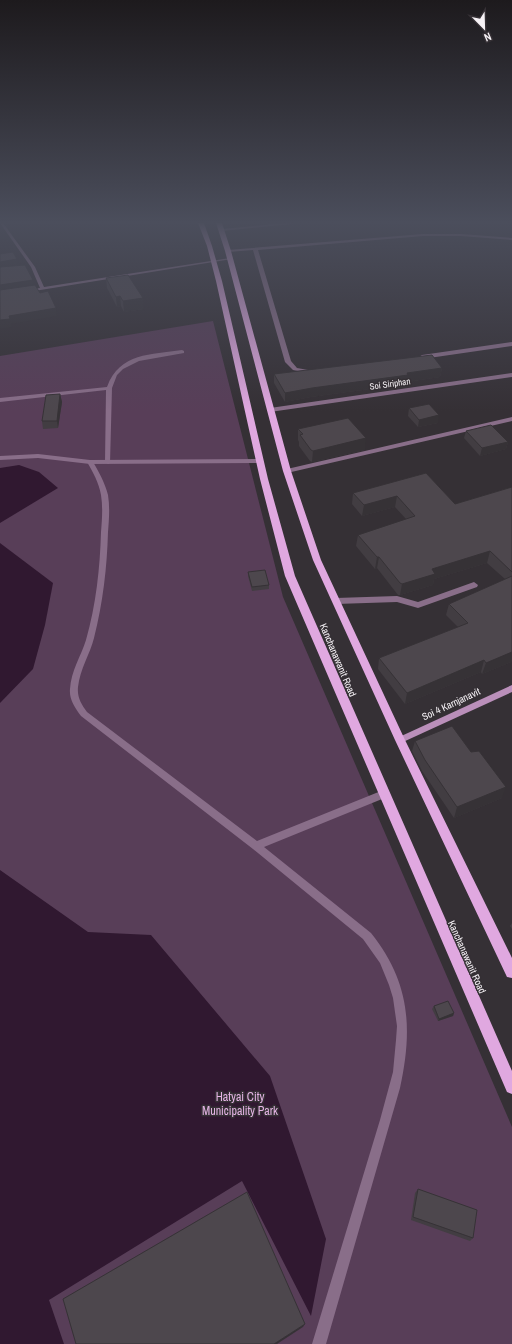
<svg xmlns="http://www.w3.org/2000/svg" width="512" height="1344" font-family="'Archivo Narrow',sans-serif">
<rect width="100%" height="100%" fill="#353035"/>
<polygon fill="#583e58" points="213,321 283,597 512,1127 512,1344 0,1344 0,356"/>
<g fill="#301830">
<polygon points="19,465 39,472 58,488 0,523 0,468"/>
<polygon points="0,543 53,583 45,625 33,669 0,703"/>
<polygon points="0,870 88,932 151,935 270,1076 326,1239 311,1316 242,1181 49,1300 64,1344 0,1344"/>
</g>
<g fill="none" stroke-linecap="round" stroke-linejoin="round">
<g fill="#896e89" fill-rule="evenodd">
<path d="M182,350l2,1v2l-45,8 -16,8 -6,6 -5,13 -2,75 -2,1 -3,-2 1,-72 -106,12v-4l107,-11c13,-35 44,-32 75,-37z"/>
<path d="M90,460l3,2c6,10 12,21 15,33 2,12 1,25 0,37 -1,35 -5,71 -14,106 -4,16 -14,31 -16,49 -1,10 3,17 9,25l170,129 124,-50 3,-1 3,1 1,3 -1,3 -123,50 107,86c39,49 42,95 29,155l-74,256h-14l68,-224 13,-48 3,-32 1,-14 -4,-28 -4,-13 -9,-22 -17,-24 -110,-90 -172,-133c-6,-8 -12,-17 -11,-27 1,-18 11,-33 16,-49 10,-35 14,-72 15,-108 1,-12 2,-25 0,-37 -2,-12 -8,-23 -14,-33z"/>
</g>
<g fill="#896e89" fill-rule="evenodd">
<polygon points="0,223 3,223 35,267 44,287 230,258 232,259 28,292 26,291 26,290 40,288 31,267"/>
<polygon points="284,223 302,223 222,231 220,230 222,229"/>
<polygon points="423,234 461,234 512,238 512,240 461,236 423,236 258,250 291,361 297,368 314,371 314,373 312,374 293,370 285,362 253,250 228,252 226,251 228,250"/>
<polygon points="512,342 512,346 422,359 419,357 422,355"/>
<polygon points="512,373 512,377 270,412 267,410 270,408"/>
<polygon points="512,417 512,421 287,473 284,471 287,469"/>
<polygon points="38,454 90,460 259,459 262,461 259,463 90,464 38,458 0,460 0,456"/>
<polygon points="474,582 478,585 477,587 418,608 397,602 336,604 332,601 336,598 397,596 418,602"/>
</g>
<polygon fill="#ba8fba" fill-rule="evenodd" points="512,685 512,692 403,742 400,743 397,742 396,740 397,738"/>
<g fill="#e0a8e0" fill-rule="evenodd">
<polygon points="198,223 204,223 212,246 222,281 268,479 295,576 512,1071 512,1094 507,1092 285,576 260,479 216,281 207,246"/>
<polygon points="216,223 222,223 231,251 291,471 321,560 405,740 512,958 512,978 507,977 395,740 313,560 283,471 225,251"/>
</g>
</g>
<g fill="#423d42">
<polygon points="106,278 144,309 124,312 121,306 117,307 107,288"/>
<polygon points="442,368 440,377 407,382 407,384 311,397 285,402 274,383 274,374"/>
<polygon points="60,394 62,402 58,428 43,429 42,421"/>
<polygon points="409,408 438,423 418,427 408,416"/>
<polygon points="298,429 365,450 312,462 310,461 299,446 299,442 298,440"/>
<polygon points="466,431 508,442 506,449 480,456 464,438"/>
<polygon points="426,473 455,504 512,487 512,660 511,662 482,674 481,672 405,704 378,669 379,658 458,627 446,615 449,604 505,579 487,563 434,579 433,585 400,595 398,595 377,568 375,569 356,546 358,535 406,519 395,507 362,516 352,504 353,493"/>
<polygon points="248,572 269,585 269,589 252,591 248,576"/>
<polygon points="415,741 502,798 454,818 422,771 412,751"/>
<polygon points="512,923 512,929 510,926"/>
<polygon points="434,1006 454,1013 453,1016 438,1021 432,1009"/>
<polygon points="418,1189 473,1238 470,1241 411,1220 415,1193"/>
</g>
<g fill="#363236">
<polygon points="17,259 18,267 0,270 0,262"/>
<polygon points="33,280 34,287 0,293 0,285"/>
<polygon points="120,296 121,306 117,307 116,297"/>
<polygon points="143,298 144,309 124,312 123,301"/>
<polygon points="56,308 57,316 11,324 12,327 0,329 0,320 9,316"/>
<polygon points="442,368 440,377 407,382 407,384 311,397 285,402 285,393 312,388"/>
<polygon points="60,394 62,402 58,428 57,421"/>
<polygon points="439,415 438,423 418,427 419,420"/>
<polygon points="366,438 365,450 312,462 313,451"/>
<polygon points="508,442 506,449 480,456 482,448"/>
<polygon points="397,496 395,507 362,516 364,505"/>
<polygon points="490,551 487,563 434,579 433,585 400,595 402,584 432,569"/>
<polygon points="377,557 379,557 377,568 375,569"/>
<polygon points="512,651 512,660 511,662 482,674 486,663"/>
<polygon points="484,660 481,672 405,704 407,693"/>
<polygon points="506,787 502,798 454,818 457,807"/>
<polygon points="454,1013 453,1016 438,1021 439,1019"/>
<polygon points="305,1324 303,1327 277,1344 274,1344"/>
</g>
<g fill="#4d474d" stroke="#363236">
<polygon points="13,252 17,259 0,262 0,254"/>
<polygon points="25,265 33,280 0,285 0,267"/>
<polygon points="128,275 143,298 123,301 120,296 116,297 106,278"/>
<polygon points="35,285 40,293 48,291 56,308 9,316 10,319 0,320 0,290"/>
<polygon points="432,355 442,368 407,373 408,375 312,388 285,393 274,374"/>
<polygon points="60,394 57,421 42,421 46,395"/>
<polygon points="429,404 439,415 419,420 409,408"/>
<polygon points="348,418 366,438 313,451 311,450 300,435 303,434 298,429"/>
<polygon points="491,425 508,442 482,448 466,431"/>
<polygon points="426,473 455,504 512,487 512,572 490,551 432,569 435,574 402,584 400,583 379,557 377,557 358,535 415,516 397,496 364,505 353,493"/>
<polygon points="265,570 269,585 252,587 248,572"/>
<polygon points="512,576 512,652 486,663 484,660 407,693 379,658 468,623 449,604"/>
<polygon points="452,726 471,752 479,751 506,787 457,807 425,760 415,741"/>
<polygon points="448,1001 454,1013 439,1019 434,1006"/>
<polygon points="418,1189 477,1210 473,1238 413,1217"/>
<polygon points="247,1192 305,1324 274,1344 76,1344 63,1299"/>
</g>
<linearGradient id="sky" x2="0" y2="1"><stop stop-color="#1d1a1d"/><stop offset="0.54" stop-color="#4b4e5c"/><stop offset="1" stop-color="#4b4e5c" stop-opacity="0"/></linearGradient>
<rect width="512" height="411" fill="url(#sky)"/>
<g text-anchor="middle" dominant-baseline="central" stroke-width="3" stroke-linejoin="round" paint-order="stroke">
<g font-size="9" fill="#f6f2f6" stroke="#353035">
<text transform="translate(390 384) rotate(-8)">Soi Siriphan</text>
</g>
<g font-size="10" fill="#f6f2f6" stroke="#353035">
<text transform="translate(338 660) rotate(67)">Kanchanawanit Road</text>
<text transform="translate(451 704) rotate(-25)">Soi 4 Karnjanavit</text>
<text transform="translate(467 957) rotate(66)">Kanchanawanit Road</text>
</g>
<g font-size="12" fill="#e5b4e5" stroke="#353035">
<text x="240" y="1097">Hatyai City<tspan x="240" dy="14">Municipality Park</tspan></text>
</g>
</g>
<g transform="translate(484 28) rotate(157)" stroke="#353035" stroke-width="3" paint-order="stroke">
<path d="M0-3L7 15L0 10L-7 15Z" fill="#f6f2f6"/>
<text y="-6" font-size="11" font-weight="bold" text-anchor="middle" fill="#f6f2f6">N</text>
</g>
</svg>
